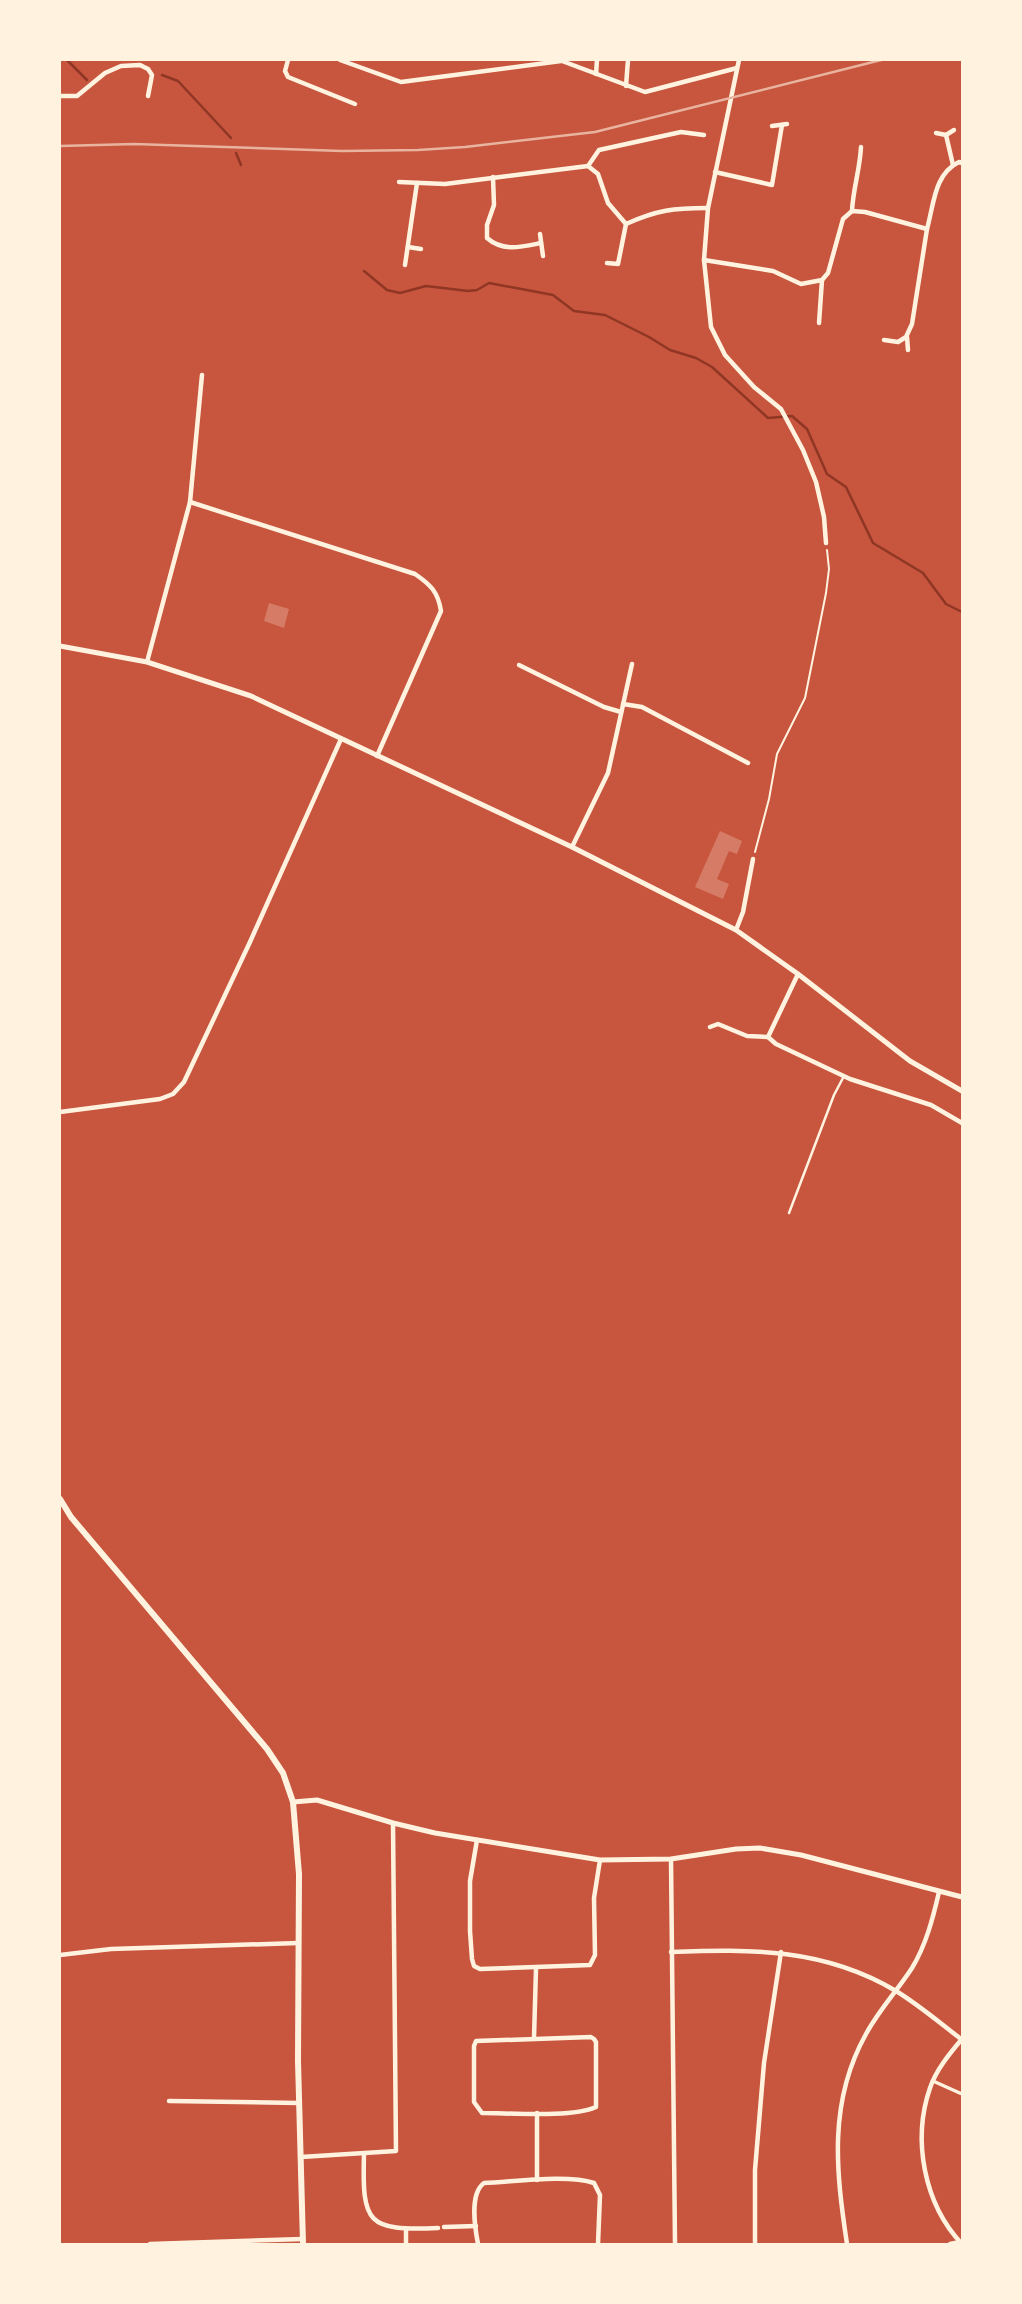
<svg xmlns="http://www.w3.org/2000/svg" width="1022" height="2304" font-family="'IBM Plex Sans',sans-serif">
<rect width="100%" height="100%" fill="#c8553d"/>
<g fill="none" stroke-linecap="round" stroke-linejoin="round">
<g stroke="#8f3625" stroke-width="2.5">
<polyline points="67,60 87,80"/>
<polyline points="162,75 178,81 231,138"/>
<polyline points="236,153 241,165"/>
<polyline points="364,271 387,290 400,293 426,286 468,291 477,290 489,283 553,295 574,311 605,315 649,337 670,350 696,358 712,367 768,418 792,416 807,429 827,474 846,487 873,543 923,573 946,604 962,612"/>
</g>
</g>
<g fill="#d67c66">
<polygon points="269,603 289,609 284,628 264,621"/>
<polygon points="720,831 742,841 737,854 729,851 717,879 729,884 723,899 695,887"/>
</g>
<g fill="none" stroke-linecap="round" stroke-linejoin="round">
<polyline stroke="#fff3e0" stroke-width="2" points="755,852 769,799 777,754 805,698 826,593 829,569 827,550"/>
<polyline stroke="#fff3e0" stroke-width="2.5" points="789,1213 834,1095 844,1076"/>
<polyline stroke="#fff3e0" stroke-width="3.5" points="933,2081 962,2094"/>
<g stroke="#fff3e0" stroke-width="4.5">
<polyline points="288,60 285,71 288,77 355,104"/>
<polyline points="340,60 401,82 561,61"/>
<polyline points="739,60 708,208 704,260 711,327 725,355 754,387 781,409 803,450 816,482 824,517 826,543"/>
<polyline points="562,61 645,92 737,68"/>
<polyline points="596,74 597,60"/>
<polyline points="626,86 628,60"/>
<polyline points="60,96 77,96 105,73 121,66 140,65 148,69 152,75 148,96"/>
<polyline points="772,126 787,124"/>
<polyline points="936,133 946,135 954,130"/>
<polyline points="946,135 953,165"/>
<polyline points="588,166 599,150 681,132 704,135"/>
<polyline points="715,172 772,185 782,125"/>
<path d="M493,177l1,28 -7,20v13c16,14 34,9 54,5"/>
<path d="M399,182l46,2 143,-18 10,8 10,29 18,21c31,-14 48,-16 81,-16"/>
<path d="M852,211c1,-22 8,-42 9,-64"/>
<polyline points="540,234 543,256"/>
<polyline points="408,247 421,249"/>
<path d="M704,260l69,11 28,13 21,-4 6,-7 15,-54 9,-8 13,1 62,17c7,-25 7,-55 32,-67l3,1"/>
<polyline points="607,263 618,264 626,224"/>
<polyline points="405,265 417,183"/>
<polyline points="819,323 822,280"/>
<polyline points="907,337 908,350"/>
<polyline points="884,340 898,342 906,337 912,324 927,229"/>
<path d="M190,502l225,72c16,11 23,18 26,37l-64,145"/>
<polyline points="147,662 190,502 202,375"/>
<polyline points="519,665 604,707 621,712"/>
<polyline points="623,704 642,707 748,763"/>
<polyline points="572,847 608,773 632,664"/>
<polyline points="736,930 743,912 753,859"/>
<polyline points="798,974 768,1037 776,1044 850,1079 931,1105 962,1123"/>
<polyline points="710,1027 718,1024 747,1036 768,1037"/>
<polyline points="60,1112 160,1099 173,1094 184,1082 250,942 341,739"/>
<polyline points="477,1840 470,1881 470,1931 472,1959 474,1966 480,1969 590,1965 595,1955 594,1898 600,1860"/>
<polyline points="671,1859 675,2244"/>
<path d="M671,1952c80,-3 153,-4 225,39 23,14 44,32 65,48"/>
<polyline points="60,1955 111,1949 298,1943"/>
<path d="M591,2037l3,2 2,3v65c-25,11 -85,6 -114,6l-8,-11v-56l2,-5z"/>
<polyline points="534,2038 536,1969"/>
<path d="M962,2039c-12,14 -26,31 -32,49 -18,52 -6,116 32,156"/>
<polyline points="169,2101 298,2103"/>
<polyline points="537,2113 537,2180"/>
<path d="M364,2154c-2,70 3,77 74,74"/>
<polyline points="301,2157 396,2151 393,1823"/>
<polyline points="444,2227 476,2226"/>
<polyline points="406,2229 406,2244"/>
<polyline points="150,2244 303,2239"/>
<path d="M478,2244c-3,-16 -9,-50 6,-61 29,-1 83,-9 110,0l6,12 -2,49"/>
<polyline points="755,2244 755,2170 764,2063 781,1952"/>
<path d="M847,2244c-11,-73 -19,-142 19,-210 13,-24 31,-43 46,-66 14,-23 21,-50 27,-76"/>
<polyline points="950,2244 960,2242"/>
</g>
<g stroke="#fff3e0" stroke-width="5">
<polyline points="60,646 147,662 251,696 572,847 736,930 798,974 910,1061 962,1091"/>
<polyline points="293,1802 317,1800 393,1823 435,1833 600,1860 671,1859 736,1849 760,1848 801,1855 962,1897"/>
</g>
<polyline stroke="#fff3e0" stroke-width="6" points="60,1499 71,1517 267,1749 283,1773 293,1802 299,1874 298,2061 303,2244"/>
<polyline stroke="#e9b49f" stroke-width="2.5" points="60,146 134,144 342,151 418,150 465,147 595,132 881,60"/>
</g>
<rect width="1022" height="2304" fill="none" stroke="#fff3e0" stroke-width="122"/>
</svg>
